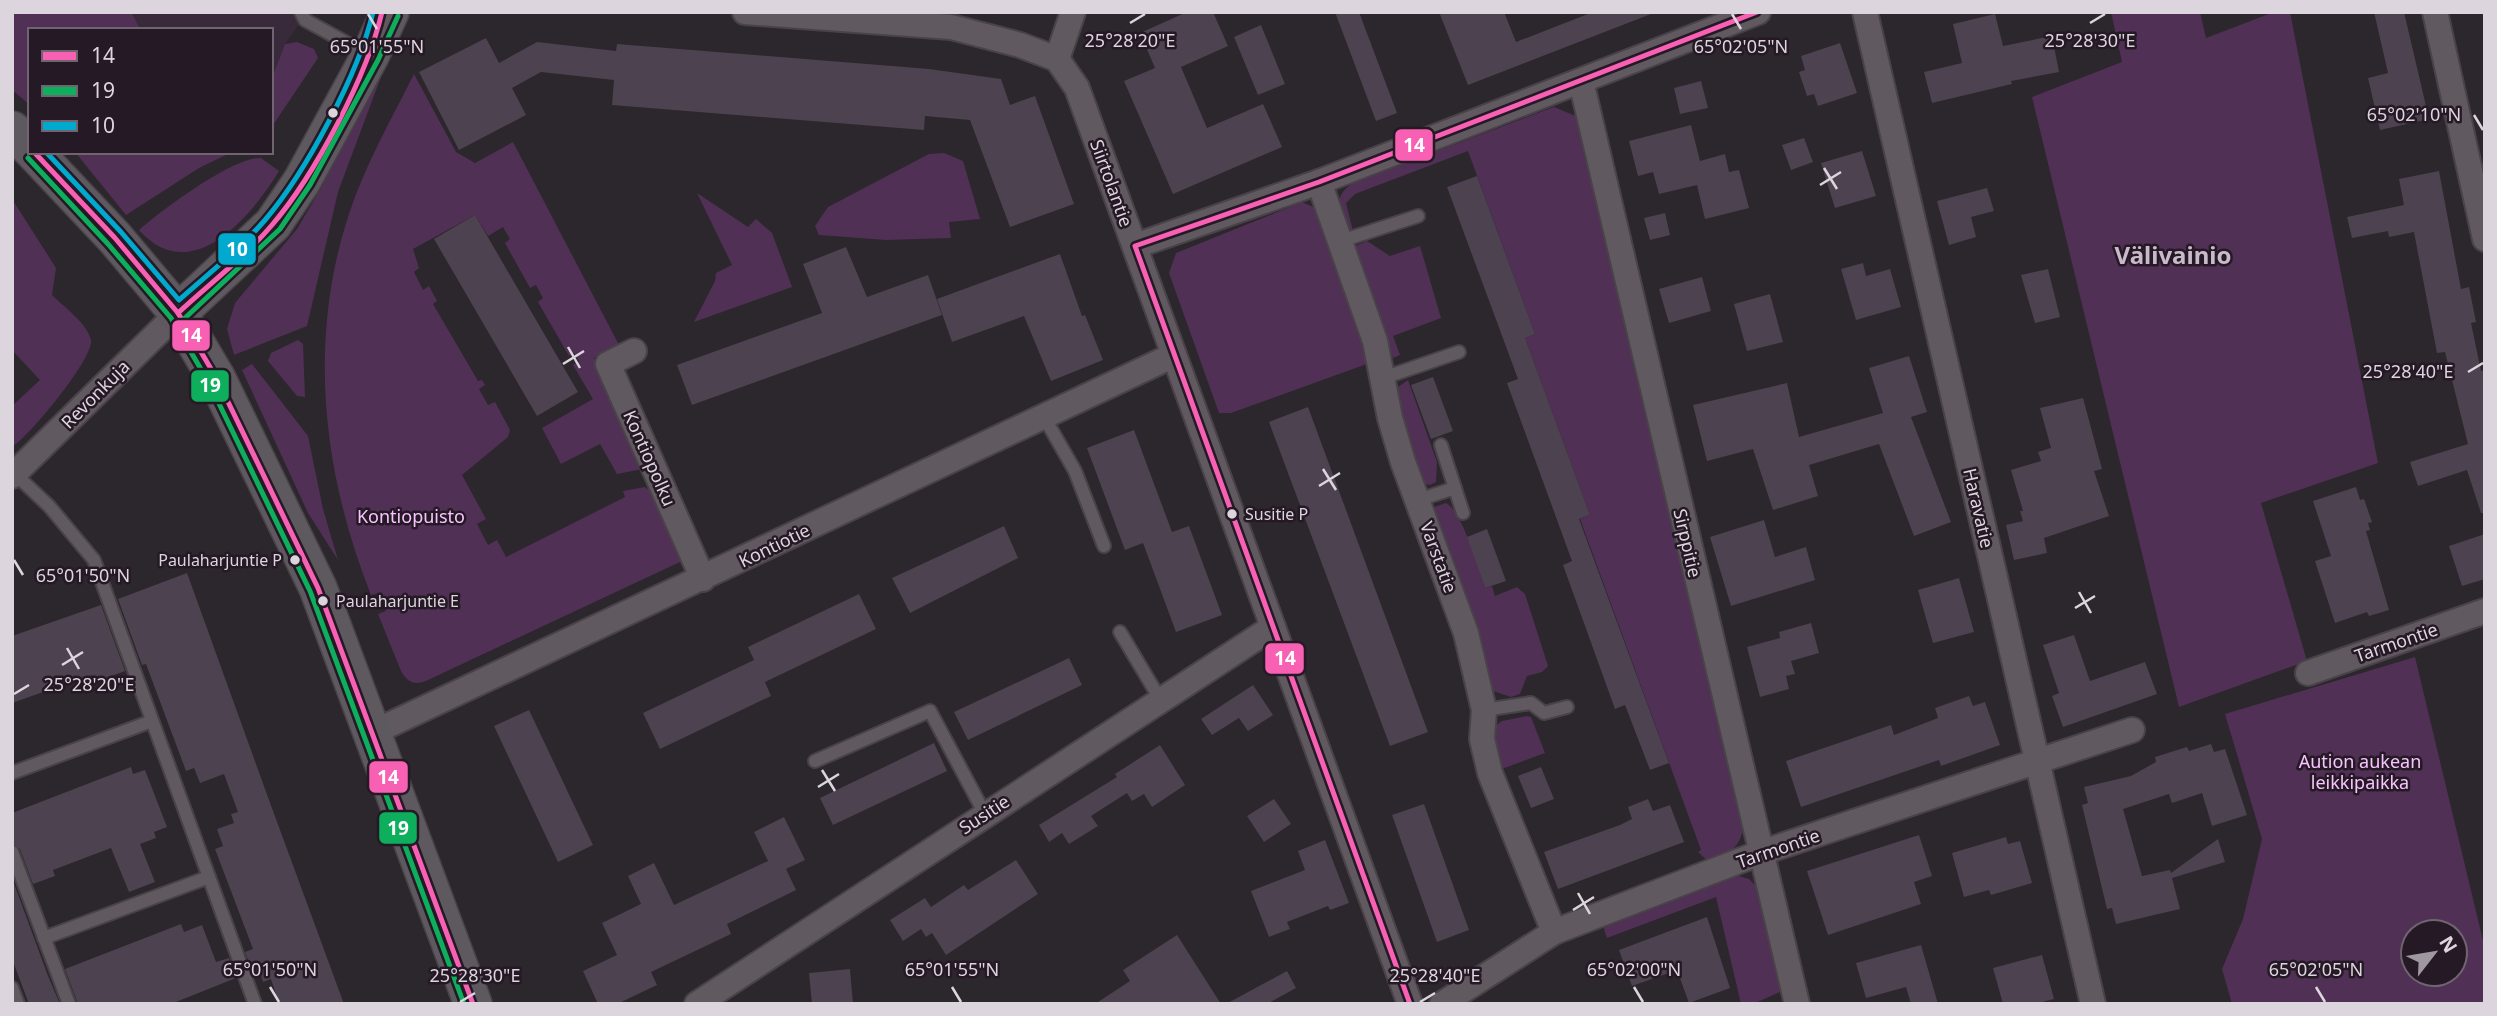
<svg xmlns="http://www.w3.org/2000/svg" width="2497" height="1016" font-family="'Noto Sans',sans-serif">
<rect width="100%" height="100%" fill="#2c262d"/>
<polygon fill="#392a3b" points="131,12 308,12 285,44 271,80 271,30 141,30"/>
<g fill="#503055" fill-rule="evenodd">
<polygon points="12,12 131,12 141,30 30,30 30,105 12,90"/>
<polygon points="2111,12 2200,12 2206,38 2274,12 2290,12 2378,463 2261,503 2307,661 2179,707 2032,97 2122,62"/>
<polygon points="297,42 314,49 318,58 271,128 271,80 285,44"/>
<polygon points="391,43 393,45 338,192 307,326 234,355 227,329 235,303 297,229 321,188"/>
<path d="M414,74l42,78 19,11 38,-21 106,203 -25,13 53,110 -30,6 -17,-30 -39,20 -19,-36 51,-29 -20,-34 6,-4 -5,-8 -5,3 -31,-54 5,-4 -7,-13 -6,3 -25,-45 5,-4 -7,-12 -15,9 -13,-21 -62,34 6,19 -5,4 9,18 6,-4 8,15 -4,3 45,77 4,-1 3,5 -6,4 9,16 7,-3 15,28 -2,7 -46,38 24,44 -9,5 11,21 9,-5 9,17 119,-60 -2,-6 22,-4 5,4 31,67 -1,4 -252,118c-13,6 -20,3 -27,-9l-23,-57 8,-3 -7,-18 -8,2c-48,-121 -64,-254 -22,-381 16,-49 42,-94 65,-140z"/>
<path d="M1554,107l24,10 166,704c-2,26 -13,32 -35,41l-11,-10 3,-2 -121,-331 10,-4 -65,-177 10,-4 -67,-183 -113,43 -9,9 7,28 -7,-1c-7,-20 -14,-33 7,-47z"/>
<polygon points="75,152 232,152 199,168 126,215"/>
<polygon points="944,153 963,161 980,219 949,222 951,238 886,240 819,235 815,226 828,207 929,154"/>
<path d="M261,158l18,13c-27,45 -88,118 -140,59 21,-19 95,-74 122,-72z"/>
<polygon points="697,193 748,227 756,219 772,233 792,287 694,322 715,281 716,273 732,265"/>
<path d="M12,199l44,69 -4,27c12,12 35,28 39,45 3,18 -62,97 -79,107v-41l28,-26 -28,-30z"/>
<polygon points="1302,202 1322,211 1368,360 1364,365 1231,413 1219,413 1169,273 1176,253"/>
<polygon points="1367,241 1390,256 1420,246 1441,318 1393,336 1400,355 1393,358 1353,247"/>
<polygon points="298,340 303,344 305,397 297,396 268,361 271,353"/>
<polygon points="252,364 308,436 323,509 338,560 308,513 242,370"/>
<polygon points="1408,380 1437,462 1436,482 1430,485 1421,483 1400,418 1398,387"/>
<path d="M1446,503c17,9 32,66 39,85l7,-2 3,10 22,-9 8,7 23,72 -6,6 -15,4 -7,18 -9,3 -18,-6 -18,-61 -44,-122z"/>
<path d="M2415,657l70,292v55h-253l-10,-35 21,-50 19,-80 -37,-125zM2455,932v42h-42v-42z"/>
<polygon points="1527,716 1531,717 1545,753 1499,770 1493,758 1494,727 1502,721"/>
<polygon points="1732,874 1749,879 1759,889 1782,991 1755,1003 1741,1004 1716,897 1607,938 1603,926"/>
</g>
<g fill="#4d424f">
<polygon points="1187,12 1213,12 1228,46 1181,67 1207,128 1263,104 1282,147 1173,194 1124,81 1155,68 1140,33"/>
<polygon points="1335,12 1359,12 1397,113 1376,121"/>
<polygon points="1439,12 1504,12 1516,42 1593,12 1651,14 1468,85"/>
<polygon points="2374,12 2404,12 2429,119 2380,130 2368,78 2388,73"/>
<polygon points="1995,14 2003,46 2052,36 2059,72 2011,81 2012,84 1932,103 1924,72 1962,63 1953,24"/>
<polygon points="1261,25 1285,84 1258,95 1234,37"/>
<polygon points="486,38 499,63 537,42 616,51 617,44 929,69 1001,79 1010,105 1035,96 1074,204 1010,227 970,120 925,116 924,130 612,105 614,80 541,72 512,88 526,115 459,150 419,72"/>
<polygon points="1840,43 1857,93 1818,106 1814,94 1807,96 1799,72 1805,70 1801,56"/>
<polygon points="1701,81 1708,108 1680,114 1674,88"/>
<polygon points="1691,125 1700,161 1725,154 1729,172 1739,170 1749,208 1705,219 1697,185 1659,194 1653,172 1638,176 1629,141"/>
<polygon points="1804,138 1813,162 1791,170 1782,145"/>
<polygon points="1862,151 1876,196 1835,208 1821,163"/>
<polygon points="2439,171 2461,289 2469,287 2476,322 2471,323 2481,371 2485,370 2485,513 2481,513 2467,470 2418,486 2410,462 2468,444 2445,352 2437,353 2414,232 2389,237 2388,231 2352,238 2347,217 2404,205 2399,179"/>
<polygon points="1477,176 1535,334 1525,338 1590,515 1579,519 1669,763 1650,770 1625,705 1615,709 1563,565 1572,561 1507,383 1518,379 1447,187"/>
<polygon points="1987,188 1994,211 1971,217 1976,237 1949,245 1937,201"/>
<polygon points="1665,213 1670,235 1650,240 1644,218"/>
<polygon points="475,215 578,392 537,416 434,239"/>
<polygon points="846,247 867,297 928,275 942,315 692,405 677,365 822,313 803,264"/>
<polygon points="1060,254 1082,316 1085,315 1103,360 1051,381 1024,316 952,342 937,299"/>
<polygon points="1863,263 1866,276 1890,269 1901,307 1856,320 1841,269"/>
<polygon points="2048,269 2060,317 2035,323 2021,275"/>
<polygon points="1702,277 1711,311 1669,323 1659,289"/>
<polygon points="1770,294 1783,342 1747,351 1734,304"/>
<polygon points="1909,356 1927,412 1911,417 1951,522 1914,536 1879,444 1809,465 1818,496 1773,510 1753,449 1707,461 1693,405 1787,383 1799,437 1883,413 1869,368"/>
<polygon points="1433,377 1453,431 1431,439 1411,385"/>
<polygon points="2083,398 2102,469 2094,471 2109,516 2044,538 2047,553 2014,560 2006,525 2023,521 2020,511 2023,511 2011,470 2041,461 2038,452 2051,448 2040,408"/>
<polygon points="1308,407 1428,732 1390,746 1269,422"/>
<polygon points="1134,430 1172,532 1189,526 1222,615 1176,632 1143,543 1125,550 1087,448"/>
<polygon points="2356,487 2360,500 2364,499 2372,522 2368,523 2370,530 2366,531 2389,610 2369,616 2367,612 2335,623 2315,561 2331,556 2313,501"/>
<polygon points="1764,520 1775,557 1806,547 1815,580 1731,606 1710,537"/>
<polygon points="1004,526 1018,558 910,613 892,578"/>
<polygon points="1487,529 1506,581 1485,588 1467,537"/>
<polygon points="2485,534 2485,579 2462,586 2449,546"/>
<polygon points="187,573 269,800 344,1004 279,1004 271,979 263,982 259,970 253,972 245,952 253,949 215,849 223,846 217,829 234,823 231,814 238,812 224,774 200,783 194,768 186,771 146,664 142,665 118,599"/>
<polygon points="1959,578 1974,632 1933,643 1918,590"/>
<polygon points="859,594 876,629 765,682 771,696 660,749 643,713 754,660 748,647"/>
<polygon points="101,605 125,671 95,682 92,675 12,703 12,636"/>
<polygon points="1811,623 1819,653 1791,661 1795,674 1786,676 1789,689 1760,697 1747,647 1780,638 1779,632"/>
<polygon points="2074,635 2090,681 2145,662 2157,694 2063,727 2052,696 2059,693 2043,645"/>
<polygon points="1069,658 1082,685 968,740 954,712"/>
<polygon points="1253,685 1273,715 1248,731 1239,718 1212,735 1201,719"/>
<polygon points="1969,696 1973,706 1985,702 2000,745 1941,766 1939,760 1801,807 1786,761 1891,725 1894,735 1938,718 1935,708"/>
<polygon points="529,710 593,845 558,862 494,726"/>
<polygon points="934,743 947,771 833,825 820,798"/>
<polygon points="2211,744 2214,752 2225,749 2247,815 2212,826 2202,793 2172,803 2169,794 2123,809 2142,876 2170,870 2171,873 2218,839 2225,862 2172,878 2180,909 2116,924 2112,908 2107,909 2082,805 2088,803 2084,787 2131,776 2156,762 2155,757 2187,747 2189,751"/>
<polygon points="1160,745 1185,785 1152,807 1144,794 1132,801 1127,793 1091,816 1098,826 1069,844 1062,833 1049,842 1039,825 1117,777 1115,774"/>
<polygon points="131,767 133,774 145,770 167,827 154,832 156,838 140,844 155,882 129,892 111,848 53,870 55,876 33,884 20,849 12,843 12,813"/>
<polygon points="1541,767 1554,799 1531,808 1518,776"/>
<polygon points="1274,799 1291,824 1264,842 1247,816"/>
<polygon points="1648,799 1653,811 1670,805 1684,842 1558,889 1544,852 1620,825 1632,819 1628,807"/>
<polygon points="1424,804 1469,930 1437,942 1392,815"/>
<polygon points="784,817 805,860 786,869 796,890 727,924 731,934 651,972 657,985 617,1004 598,1004 583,971 617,955 602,923 641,904 628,876 654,863 674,905 768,861 754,832"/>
<polygon points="1919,835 1932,876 1914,882 1921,904 1828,935 1807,871"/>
<polygon points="2006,837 2008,844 2020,841 2032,883 1991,895 1989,890 1964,897 1952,853"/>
<polygon points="1325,840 1349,903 1330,910 1328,906 1287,922 1290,929 1269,937 1251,891 1305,870 1298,851"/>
<polygon points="1016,860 1038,894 946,955 932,933 926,937 921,929 903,941 890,920 925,898 931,907 964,885 968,890"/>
<polygon points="12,878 48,976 60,1004 29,1004 12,959"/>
<polygon points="1707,917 1730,988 1689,1003 1677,970 1632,986 1619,950"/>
<polygon points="181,924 184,932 202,925 216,962 229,958 236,978 171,1004 78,1004 65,969"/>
<polygon points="1177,935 1221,1004 1095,1004 1130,981 1123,970"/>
<polygon points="1921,945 1938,1004 1911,1004 1906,987 1866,998 1856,963"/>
<polygon points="2042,955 2054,999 2034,1004 2003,1004 1993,968"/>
<polygon points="850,969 853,1004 812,1004 809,973"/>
<polygon points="1287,971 1296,988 1267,1004 1226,1004"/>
</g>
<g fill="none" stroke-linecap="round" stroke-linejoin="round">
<defs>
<g id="lane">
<polyline points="301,12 305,20 367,54"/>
<polyline points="1341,241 1418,216"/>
<polyline points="1383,378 1459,352"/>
<polyline points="1043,415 1075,471 1104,546"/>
<polyline points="1441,445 1463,513"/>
<polyline points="15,474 49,506 94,560 255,1004"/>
<polyline points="1418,500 1455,488"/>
<polyline points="1120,632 1160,699"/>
<polyline points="1484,710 1531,703 1544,713 1567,707"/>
<polyline points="815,761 930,711 985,814"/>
<polyline points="12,773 152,721"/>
<polyline points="12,852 69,1004"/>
<polyline points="44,938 209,877"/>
<polyline points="12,988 18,1004"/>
</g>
<g id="street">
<polyline points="745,12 951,27 1020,45 1057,59 1077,88 1410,1004"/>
<polyline points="1865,12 2093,1004"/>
<polyline points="2435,12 2485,239"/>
<polyline points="1057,59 1073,12"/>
<polyline points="1581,81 1797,1004"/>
<polyline points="1319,182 1375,341 1390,418 1403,462 1466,633 1484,710 1482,739 1490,773 1554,932"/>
<polyline points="1135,246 1319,182 1758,12"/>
<polyline points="634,351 608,364 703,579"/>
<polyline points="12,476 178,313"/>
<polyline points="2308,673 2485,611"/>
<polyline points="372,733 1174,355"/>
<polyline points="697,1004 1273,627"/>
<polyline points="1442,1004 1554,932 1760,853 2132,730"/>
</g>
<g id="secondary">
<polyline points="12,130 30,148"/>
<polyline points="34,152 115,238 178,313 217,379 318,588 473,1004"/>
<polyline points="178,313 273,224 302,181 370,56 390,12"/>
</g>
</defs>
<use href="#lane" stroke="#494349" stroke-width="16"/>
<use href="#street" stroke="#494349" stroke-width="28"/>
<use href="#secondary" stroke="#494349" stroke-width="40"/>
<use href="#lane" stroke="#605a60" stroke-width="12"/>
<use href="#street" stroke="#605a60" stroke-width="24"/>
<use href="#secondary" stroke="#5e585f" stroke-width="37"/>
<defs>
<g id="bus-1">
<polyline points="34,152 115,238 178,313 217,379 318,588 473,1004"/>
<path d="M178,313c31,-29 66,-55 94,-88 43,-50 95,-149 110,-213"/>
<polyline points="1410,1004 1135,246 1319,182 1757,12"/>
</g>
<g id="bus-2">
<polyline points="28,158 108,244 171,318 209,383 310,591 464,1004"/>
<polyline points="184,319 280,229 310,185 378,60 398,16"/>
</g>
<path id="bus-3" d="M46,152l75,80 58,68c29,-26 60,-50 86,-80 41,-48 94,-147 108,-208"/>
</defs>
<use href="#bus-1" stroke="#251926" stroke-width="10"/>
<use href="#bus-2" stroke="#251926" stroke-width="10"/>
<use href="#bus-3" stroke="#251926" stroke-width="10"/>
<use href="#bus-1" stroke="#f860b3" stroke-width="5"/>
<use href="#bus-2" stroke="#0daf5c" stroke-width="5"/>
<use href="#bus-3" stroke="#00a9ce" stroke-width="5"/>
</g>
<path fill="none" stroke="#ddd5de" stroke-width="2.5" d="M368,14l9,15M1732,14l9,15M1130,23l15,-9M2090,23l15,-9M2474,115l9,15M1824,168l13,21M1820,185l21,-13M568,347l12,21M563,364l21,-13M2468,372l15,-9M1323,469l13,21M1319,486l21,-13M14,560l9,15M2079,592l12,21M2075,608l20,-12M67,648l12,21M62,665l21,-13M14,694l15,-9M822,770l13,21M818,787l21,-13M1578,893l12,21M1573,910l21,-13M270,987l9,15M952,987l9,15M1634,987l9,15M2316,987l9,15M460,1002l15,-9M1420,1002l15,-9"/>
<g fill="#ddd5de" stroke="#251926" stroke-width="2.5">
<circle cx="333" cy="113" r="6"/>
<circle cx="1232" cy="514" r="6"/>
<circle cx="295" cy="560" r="6"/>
<circle cx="323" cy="601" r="6"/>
</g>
<g text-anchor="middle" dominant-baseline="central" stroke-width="5" stroke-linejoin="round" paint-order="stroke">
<g font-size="16" fill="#ddd5de" stroke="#251926" text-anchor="start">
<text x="1245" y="514">Susitie P</text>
<text x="282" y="560" text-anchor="end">Paulaharjuntie P</text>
<text x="336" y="601">Paulaharjuntie E</text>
</g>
<g font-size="18" fill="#ddd5de" stroke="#251926">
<text transform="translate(1112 183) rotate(70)">Siirtolantie</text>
<text transform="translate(95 394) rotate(-45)">Revonkuja</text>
<text transform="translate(650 458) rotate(66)">Kontiopolku</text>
<text transform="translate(1979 508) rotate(77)">Haravatie</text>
<text transform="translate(1688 543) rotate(77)">Sirppitie</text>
<text transform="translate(774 545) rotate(-26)">Kontiotie</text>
<text transform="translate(1439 557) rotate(70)">Varstatie</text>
<text transform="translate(2396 642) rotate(-19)">Tarmontie</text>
<text transform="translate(984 814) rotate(-33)">Susitie</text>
<text transform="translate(1778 848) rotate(-19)">Tarmontie</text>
</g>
<g font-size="18" fill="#f8c4fe" stroke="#251926">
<text x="411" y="516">Kontiopuisto</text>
<text x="2360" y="761">Aution aukean<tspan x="2360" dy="21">leikkipaikka</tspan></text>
</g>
<g font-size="24" font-weight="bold" fill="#c9b9ca" stroke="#251926">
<text x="2173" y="254">Välivainio</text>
</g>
</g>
<g font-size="18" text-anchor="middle" fill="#ddd5de" stroke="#251926" stroke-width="5" stroke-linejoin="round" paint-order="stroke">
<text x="1130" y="47">25°28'20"E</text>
<text x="2090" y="47">25°28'30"E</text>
<text x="377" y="53">65°01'55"N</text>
<text x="1741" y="53">65°02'05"N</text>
<text x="2414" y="121">65°02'10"N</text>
<text x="2408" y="378">25°28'40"E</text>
<text x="83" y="582">65°01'50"N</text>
<text x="89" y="691">25°28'20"E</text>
<text x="270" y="976">65°01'50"N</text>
<text x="952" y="976">65°01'55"N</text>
<text x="1634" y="976">65°02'00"N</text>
<text x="2316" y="976">65°02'05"N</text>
<text x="475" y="982">25°28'30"E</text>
<text x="1435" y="982">25°28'40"E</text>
</g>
<g stroke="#251926" stroke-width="2.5">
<rect x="1394" y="128" width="40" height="34" rx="7" fill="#f860b3"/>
<rect x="217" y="232" width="40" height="34" rx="7" fill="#00a9ce"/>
<rect x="171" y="319" width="40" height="33" rx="7" fill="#f860b3"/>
<rect x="190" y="369" width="40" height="34" rx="7" fill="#0daf5c"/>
<rect x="1264" y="642" width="41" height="33" rx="7" fill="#f860b3"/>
<rect x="368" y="760" width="41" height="34" rx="7" fill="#f860b3"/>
<rect x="378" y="811" width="40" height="34" rx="7" fill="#0daf5c"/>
</g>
<g font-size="19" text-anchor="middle" font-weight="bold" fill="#fff">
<text x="1414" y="152">14</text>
<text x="237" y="256">10</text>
<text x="191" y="342">14</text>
<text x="210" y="392">19</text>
<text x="1285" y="665">14</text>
<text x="388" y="784">14</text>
<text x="398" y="835">19</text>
</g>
<rect width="2497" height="1016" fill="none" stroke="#ddd5de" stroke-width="28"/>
<rect x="28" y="28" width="245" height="126" fill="#251926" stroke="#6f6470" stroke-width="2"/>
<rect x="42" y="51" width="35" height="10" fill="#f860b3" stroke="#6f6470" stroke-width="2"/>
<text x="91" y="63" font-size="21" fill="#ddd5de">14</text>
<rect x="42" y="86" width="35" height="10" fill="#0daf5c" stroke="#6f6470" stroke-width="2"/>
<text x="91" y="98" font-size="21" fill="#ddd5de">19</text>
<rect x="42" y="121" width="35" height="10" fill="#00a9ce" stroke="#6f6470" stroke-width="2"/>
<text x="91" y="133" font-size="21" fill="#ddd5de">10</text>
<g transform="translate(2434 953) rotate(59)"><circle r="33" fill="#251926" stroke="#6f6470" stroke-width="2"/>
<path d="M0-5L12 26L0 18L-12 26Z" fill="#9f98a0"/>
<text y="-10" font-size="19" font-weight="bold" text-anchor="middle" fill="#ddd5de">N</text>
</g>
</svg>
